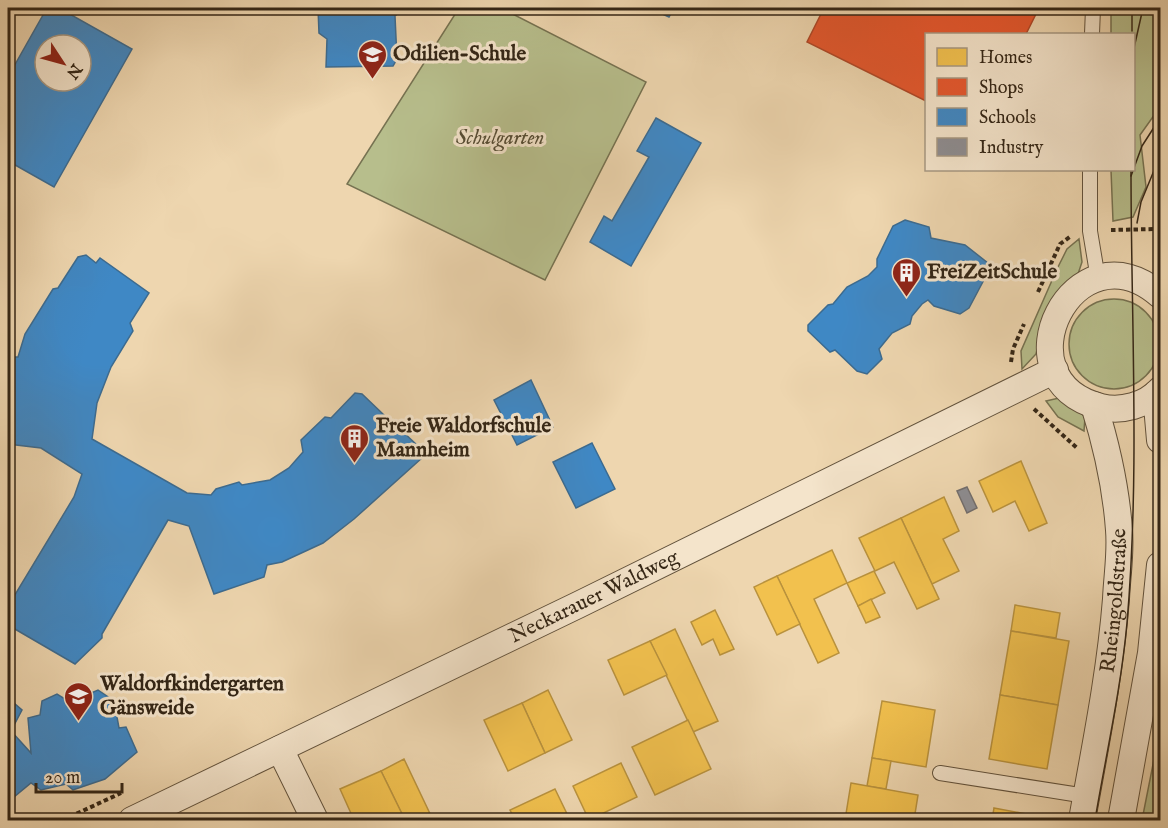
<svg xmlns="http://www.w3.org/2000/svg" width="1168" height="828" font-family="'IM FELL English',serif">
<rect width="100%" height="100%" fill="#eed6af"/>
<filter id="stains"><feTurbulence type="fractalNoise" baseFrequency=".00333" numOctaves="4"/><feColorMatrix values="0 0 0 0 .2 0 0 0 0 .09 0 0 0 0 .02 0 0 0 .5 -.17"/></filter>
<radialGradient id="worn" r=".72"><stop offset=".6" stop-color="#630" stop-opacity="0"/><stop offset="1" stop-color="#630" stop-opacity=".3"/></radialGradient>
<g fill="#b7be8c" stroke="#767251" stroke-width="1.5">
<polygon points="459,8 501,8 646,82 545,280 347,184"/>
<polygon points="1111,8 1160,8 1160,107 1140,135 1146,187 1133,217 1113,221 1111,170 1134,170 1134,34 1111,34"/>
<polygon points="1079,239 1082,262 1077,277 1059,290 1048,306 1036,354 1022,369 1021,351 1057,269 1067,249"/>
<circle cx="1114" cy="344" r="45"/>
<polygon points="1059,398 1073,405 1085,417 1084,431 1058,417 1046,401"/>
<polygon points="1160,729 1160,820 1142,820"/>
</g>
<g fill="#f2c14e" stroke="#b9923d" stroke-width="1.5">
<polygon points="1021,461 1047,523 1029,531 1015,501 993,512 979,481"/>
<polygon points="944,497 959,531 943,539 959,571 932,584 901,518"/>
<polygon points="901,518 939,599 917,609 894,562 875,571 859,538"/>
<polygon points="832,550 847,583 814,599 839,653 818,663 777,576"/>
<polygon points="874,571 885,593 858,606 847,583"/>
<polygon points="777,576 800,624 777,635 754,587"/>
<polygon points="871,599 880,617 866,623 858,606"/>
<polygon points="1015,605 1060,613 1056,638 1011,631"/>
<polygon points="715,610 734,649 720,655 713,639 702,645 691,622"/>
<polygon points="675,629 718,721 693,732 650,641"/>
<polygon points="1011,631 1069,641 1058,705 1000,695"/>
<polygon points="650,641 667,675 624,695 608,660"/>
<polygon points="548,690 572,740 545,753 522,703"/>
<polygon points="1000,695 1058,705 1047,769 989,759"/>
<polygon points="882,701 935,710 926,767 872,758"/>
<polygon points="522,703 545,753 508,771 484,720"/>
<polygon points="688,720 711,769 655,795 632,747"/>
<polygon points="872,758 891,761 886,789 867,786"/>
<polygon points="404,759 433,820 405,820 381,771"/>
<polygon points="621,763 637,797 589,820 573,786"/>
<polygon points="381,771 405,820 354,820 340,789"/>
<polygon points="851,783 918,795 914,820 845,820"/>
<polygon points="555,789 570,820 515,820 510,810"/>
<polygon points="994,808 1032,815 1031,820 992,820"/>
</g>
<polygon fill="#e4572e" stroke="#af4827" stroke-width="1.5" points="824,8 1039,8 1026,34 926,34 926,101 807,42"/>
<g fill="#3f88c5" stroke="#3c6b90" stroke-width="1.5" fill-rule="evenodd">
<path d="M47,8h12l73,41 -78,138 -46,-26v-84zM45,45h36v36h-36z"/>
<polygon points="318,8 400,8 400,12 395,16 397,59 393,66 326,67 327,39 319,33"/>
<polygon points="649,8 674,8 669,17"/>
<polygon points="656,118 701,143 631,266 590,242 604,216 612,221 649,157 637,151"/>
<polygon points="905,220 929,227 931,238 965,245 988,263 987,274 969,308 960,314 934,306 928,300 922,304 912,316 910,324 892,333 879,349 882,359 867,374 857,371 835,350 830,352 808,331 808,325 828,305 833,304 847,287 868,276 877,267 877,259 893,226"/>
<polygon points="86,255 96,263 100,258 149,293 130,323 133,331 111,367 97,403 92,439 187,493 211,495 216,489 239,482 242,485 270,480 289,468 303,452 301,440 325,417 331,418 355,393 362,394 385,416 384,421 395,430 400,429 421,449 423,457 354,519 323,543 282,562 267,565 264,577 214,594 189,526 168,520 102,634 102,638 75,664 8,625 13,598 74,497 82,474 41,448 8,444 8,393 14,357 18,357 25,334 53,289 58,288 78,257"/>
<polygon points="531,380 553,427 517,445 494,400"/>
<polygon points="592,443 615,489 576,508 553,462"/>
<polygon points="98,690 114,701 119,728 126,727 137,752 105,779 73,790 66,784 41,790 31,783 8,802 8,698 22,710 11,731 31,753 28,718 40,715 42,701 57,694 73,704 83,703 84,696"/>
</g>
<polygon fill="#8d8d92" stroke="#726e6d" stroke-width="1.5" points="967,487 977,508 967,513 957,491"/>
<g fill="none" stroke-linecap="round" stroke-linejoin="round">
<defs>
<g id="lane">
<polyline points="1092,34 1093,8"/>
<polyline points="1090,170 1090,231 1098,279"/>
<polyline points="940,773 1086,796"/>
</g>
<g id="street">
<path d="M1160,295c-85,-74 -166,85 -59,112 21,5 45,-2 59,-17"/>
<polyline points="1156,394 1160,440"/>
<polyline points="280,749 315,820"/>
<path id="s1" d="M132,820l446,-215 477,-235"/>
<path id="s2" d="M1082,820c13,-73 28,-146 34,-221 1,-23 5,-46 3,-69 -3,-43 -12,-83 -25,-125"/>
<polyline points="1121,820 1151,653 1160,565"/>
</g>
</defs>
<use href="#lane" stroke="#62523c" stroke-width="16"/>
<use href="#street" stroke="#62523c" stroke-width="28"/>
<g stroke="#342616" stroke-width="4" stroke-dasharray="4.5 3" stroke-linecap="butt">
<polyline points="1155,229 1160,212"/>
<polyline points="1111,230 1155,229 1160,232"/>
<polyline points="1038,292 1060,244 1071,236"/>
<polyline points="1011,362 1013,349 1024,324"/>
<polyline points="1034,409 1077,448"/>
<polyline points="63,820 121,793"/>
</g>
<use href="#lane" stroke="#f4e4cb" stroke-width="14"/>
<use href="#street" stroke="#f4e4cb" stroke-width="26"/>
<g stroke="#342616" stroke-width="1.5">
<polyline points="1132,8 1132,31"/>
<polyline points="1134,48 1143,8"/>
<polyline points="1131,176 1142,146 1160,118"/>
<polyline points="1137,223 1141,202 1160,156"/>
<path d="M1095,820c11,-65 26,-131 32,-197 13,-151 4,-302 4,-453"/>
</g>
</g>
<defs>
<symbol id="school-pin" viewBox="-11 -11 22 30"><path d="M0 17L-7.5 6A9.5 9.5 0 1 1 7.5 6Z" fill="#8f2418" stroke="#f4e4cb"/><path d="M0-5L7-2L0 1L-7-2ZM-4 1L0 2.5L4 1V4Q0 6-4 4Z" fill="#fff"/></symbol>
<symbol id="building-pin" viewBox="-11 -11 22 30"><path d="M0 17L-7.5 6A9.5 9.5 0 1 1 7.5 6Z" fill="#8f2418" stroke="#f4e4cb"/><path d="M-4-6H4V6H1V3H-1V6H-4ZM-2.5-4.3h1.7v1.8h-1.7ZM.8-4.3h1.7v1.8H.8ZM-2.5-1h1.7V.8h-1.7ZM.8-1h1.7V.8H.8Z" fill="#fff"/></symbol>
</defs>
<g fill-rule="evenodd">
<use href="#school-pin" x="356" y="38" width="33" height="45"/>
<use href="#building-pin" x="890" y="256" width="33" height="45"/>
<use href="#building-pin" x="338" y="422" width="33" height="45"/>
<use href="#school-pin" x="62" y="680" width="33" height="45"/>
</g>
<g text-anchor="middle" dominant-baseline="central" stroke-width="6" stroke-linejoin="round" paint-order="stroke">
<g font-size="21" font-weight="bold" fill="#342616" stroke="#f4e4cb" text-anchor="start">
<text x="393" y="54">Odilien-Schule</text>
<text x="927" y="272">FreiZeitSchule</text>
<text x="376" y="426">Freie Waldorfschule<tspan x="376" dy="24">Mannheim</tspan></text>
<text x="100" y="684">Waldorfkindergarten<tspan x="100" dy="24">Gänsweide</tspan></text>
</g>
<g font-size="21" font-style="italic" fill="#554c34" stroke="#f4e4cb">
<text x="500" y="138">Schulgarten</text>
</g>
<g font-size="21" fill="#342616" stroke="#f4e4cb">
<text stroke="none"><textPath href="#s1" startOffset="513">Neckarauer Waldweg</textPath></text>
<text stroke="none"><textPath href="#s2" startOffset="222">Rheingoldstraße</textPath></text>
</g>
</g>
<rect width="1168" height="828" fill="none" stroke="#eed6af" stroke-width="30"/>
<rect x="9" y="9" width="1150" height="810" fill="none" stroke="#342616" stroke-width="3"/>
<rect x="15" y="15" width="1138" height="798" fill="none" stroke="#342616" stroke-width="1.5"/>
<rect x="925" y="33" width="210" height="138" fill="#f4e4cb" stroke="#a79883" stroke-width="1.5"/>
<rect x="937" y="48" width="30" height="18" fill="#f2c14e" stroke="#a79883" stroke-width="1.5"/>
<text x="979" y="63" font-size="18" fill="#342616">Homes</text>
<rect x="937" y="78" width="30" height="18" fill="#e4572e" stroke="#a79883" stroke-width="1.5"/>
<text x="979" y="93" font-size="18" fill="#342616">Shops</text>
<rect x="937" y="108" width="30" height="18" fill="#3f88c5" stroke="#a79883" stroke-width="1.5"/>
<text x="979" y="123" font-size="18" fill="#342616">Schools</text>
<rect x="937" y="138" width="30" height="18" fill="#8d8d92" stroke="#a79883" stroke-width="1.5"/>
<text x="979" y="153" font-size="18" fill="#342616">Industry</text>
<g transform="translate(63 63) rotate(126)"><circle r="28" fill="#f4e4cb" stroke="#a79883" stroke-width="1.5"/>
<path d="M0-4.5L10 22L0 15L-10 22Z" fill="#8f2418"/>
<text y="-9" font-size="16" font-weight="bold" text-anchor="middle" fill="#342616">N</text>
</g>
<path d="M36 783v9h86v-9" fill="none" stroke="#342616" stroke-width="3"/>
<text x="45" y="783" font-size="18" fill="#342616" stroke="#f4e4cb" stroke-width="4.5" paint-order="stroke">20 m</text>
<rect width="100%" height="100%" filter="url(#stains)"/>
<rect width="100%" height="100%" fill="url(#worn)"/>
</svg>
